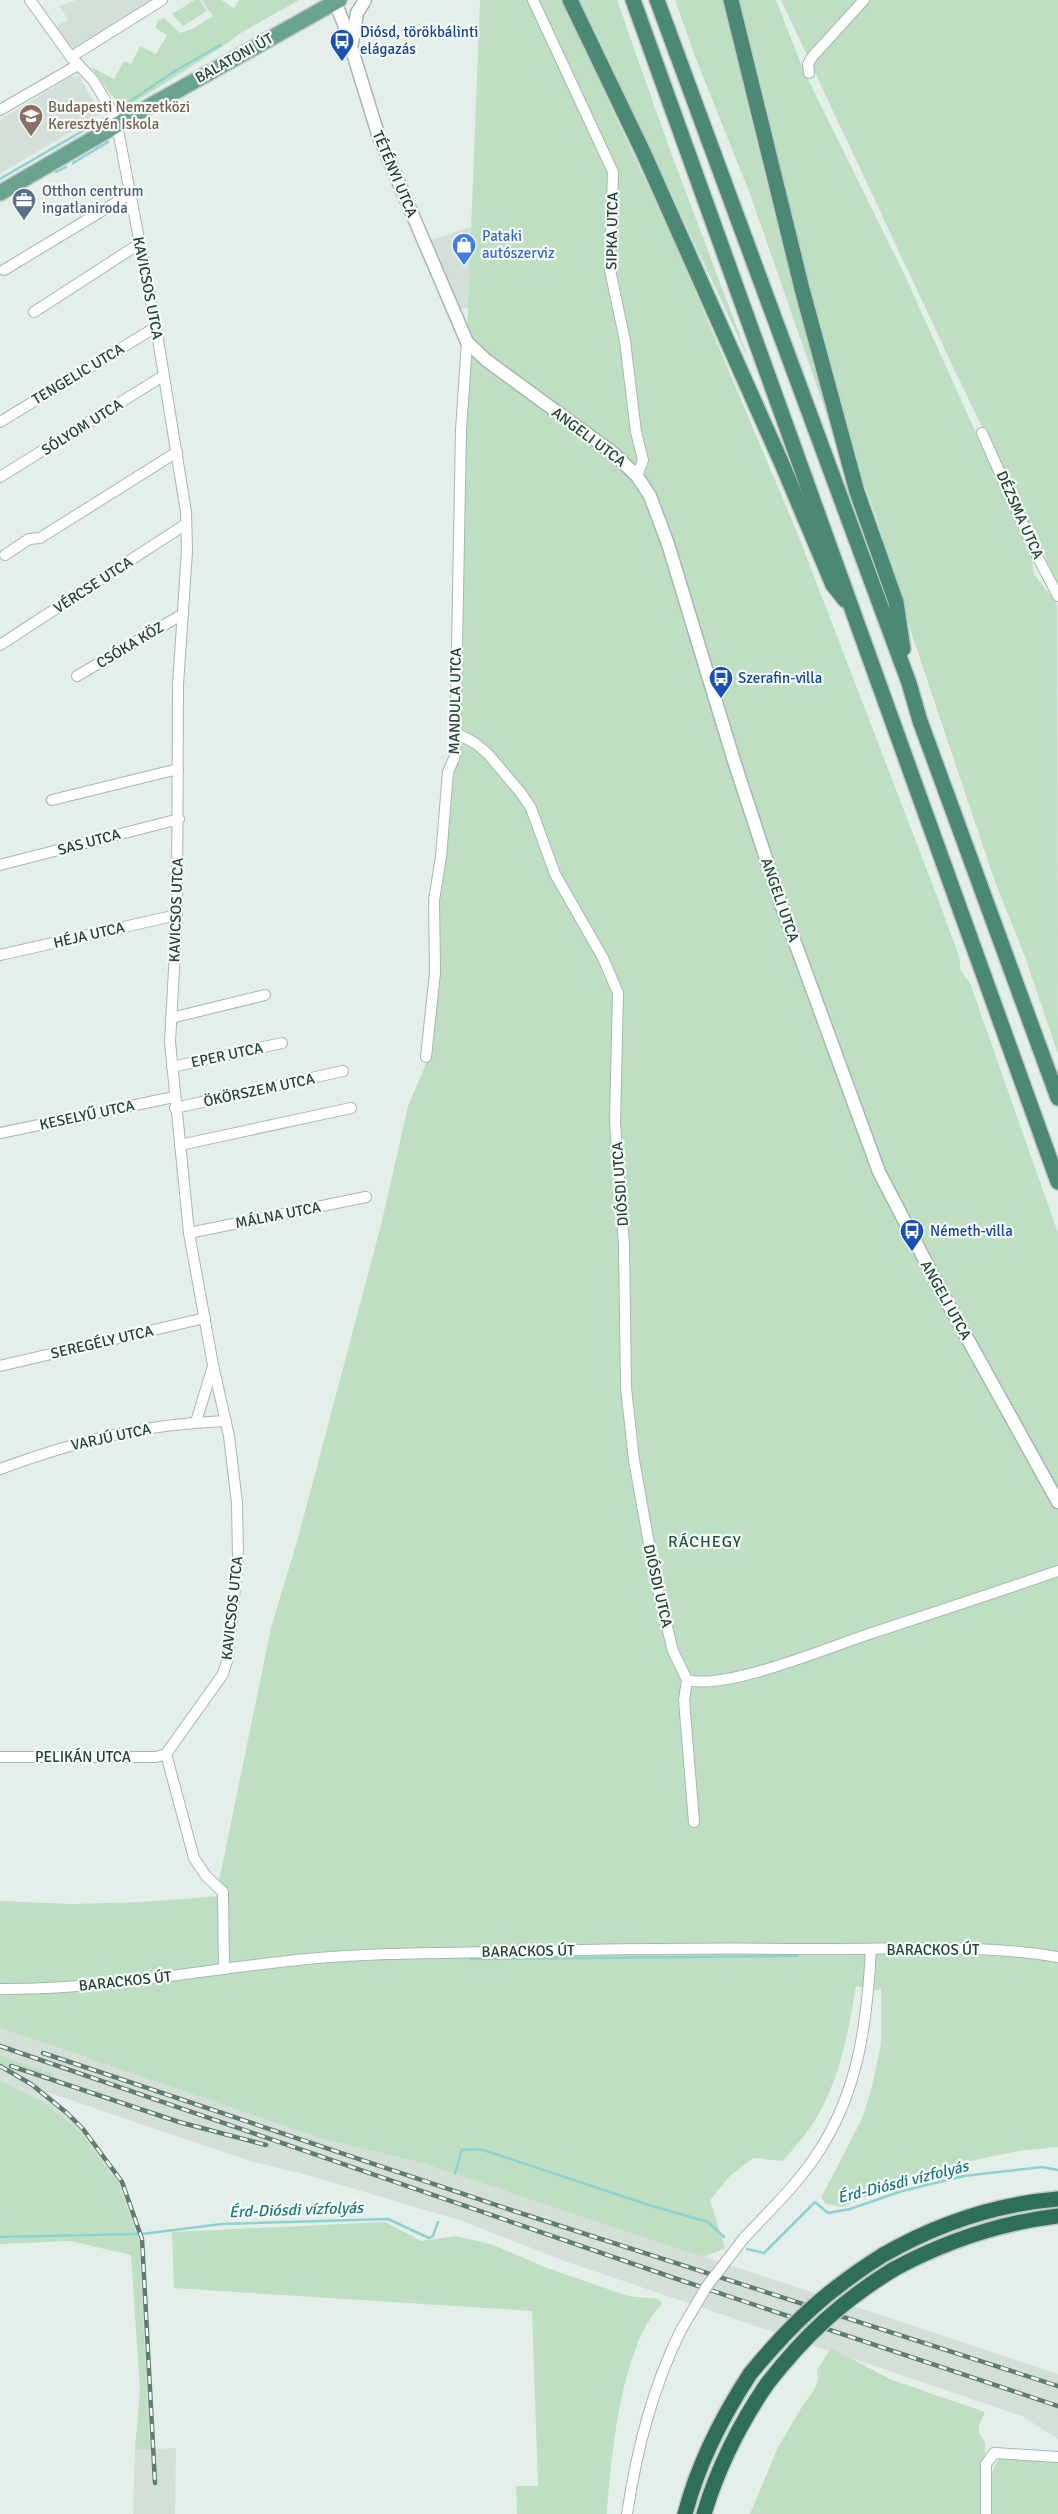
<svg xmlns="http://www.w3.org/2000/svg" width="1058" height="2514" font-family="Signika,sans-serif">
<rect width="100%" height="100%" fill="#e5efe9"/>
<g fill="#d4dfd8">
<polygon points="76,0 152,0 72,49 56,27 68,19 59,6"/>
<polygon points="79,76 100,112 99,115 0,174 0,120 70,77"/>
<polygon points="473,226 469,307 459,310 431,240"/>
<polygon points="0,2028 319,2138 422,2163 1058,2374 1058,2439 1022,2416 570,2263 462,2221 308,2175 250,2161 47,2092 84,2127 124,2180 144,2238 155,2449 176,2448 175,2514 133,2514 135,2449 150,2449 139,2240 119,2184 80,2133 42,2101 0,2080 0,2065 49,2082 52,2073 0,2055"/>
</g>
<g fill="#bfdfc3">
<polygon points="195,0 200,0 207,11 183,26 172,14"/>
<polygon points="201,0 221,0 234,8 239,0 299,0 239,34 228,43 129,106 118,104 91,67 114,79 124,61 131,64 140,46 156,54 167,35 155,28 159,20 164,18 180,33 192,29 213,16"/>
<path d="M480,0h81l115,246 121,286 138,359 24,65 2,15 9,12 88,250v914l-40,4 -71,15 -33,9 -71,32 -17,-3 -5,-6 41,-79 10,-32 9,-43v-55l-7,2 -18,-5c-8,50 -17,99 -46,142 -8,11 -18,22 -27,33l-30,-3 -23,18 -20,24 15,48 -21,9 -282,-94 -103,-25 -319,-110v-127l72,3 70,-2 78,-6 -1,-15 52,-253 27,-90 83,-313 27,-119 20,-47 5,-139 17,-152z"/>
<polygon points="578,0 617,0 667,142 750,362 599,39"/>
<polygon points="675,0 722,0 778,230 829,421 750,194 696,59"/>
<polygon points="740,0 776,0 803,69 906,278 1032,557 1034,574 1057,604 1058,1054 1024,954 995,882 906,617 878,522 862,477 811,290"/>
<polygon points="781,0 1058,0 1058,584 955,371"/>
<polygon points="0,2055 52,2073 49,2082 0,2065"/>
<polygon points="0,2080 42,2101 80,2132 119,2184 139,2240 150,2449 135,2449 140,2390 131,2255 70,2241 0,2244"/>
<path d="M385,2222l36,19 34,-5 36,8 56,24 81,28 31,3 3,5c-41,41 -51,153 -55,210h-90l-1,-28h22l-6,-175 -358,-23 -2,-56z"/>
<path d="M831,2348l61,32 93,32c-5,12 -11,19 0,29l-1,73h-234l28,-67 25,-42 12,-16 3,-10 -1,-9z"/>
<path d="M1000,2458l58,3v53h-66c0,-18 -6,-42 8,-56z"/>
</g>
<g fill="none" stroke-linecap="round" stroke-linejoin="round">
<g stroke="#8ed1d3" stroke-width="2.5">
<polyline points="126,104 175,71 220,45"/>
<polyline points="73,163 108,142"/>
<polyline points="56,172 66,167"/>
<polyline points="0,179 103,119"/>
<polyline points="471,1959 797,1956"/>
<polyline points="455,2173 462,2150 480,2149 649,2205 708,2222 724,2237"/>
<polyline points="142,2234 222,2224 388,2219 429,2238 433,2236 438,2222"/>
<polyline points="0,2237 137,2234"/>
<polyline points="747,2249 764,2253 815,2202 828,2213 850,2209 902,2191 964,2176 1042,2167 1058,2170"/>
</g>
<defs>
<g id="minor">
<polyline points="30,0 71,57 93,80 110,108 117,125 156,327 186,512 187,551 178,685 177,915 170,1042 189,1233 213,1365 229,1436 237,1503 238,1557 228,1658 223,1674 166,1754"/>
<polyline points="533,0 613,172 610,270 625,341 636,432 643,460 637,476"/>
<polyline points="71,57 162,0"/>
<polyline points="809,73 808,64 812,57 864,0"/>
<polyline points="0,110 78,65"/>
<polyline points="4,270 130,194"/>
<polyline points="34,312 139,244"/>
<polyline points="0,422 156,327"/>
<polyline points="982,433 1038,558 1058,596"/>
<polyline points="0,477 163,376"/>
<polyline points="5,555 29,539 40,538 177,452"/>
<polyline points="0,645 186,524"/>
<polyline points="77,676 183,614"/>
<polyline points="456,733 475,743 488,754 521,793 531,808 555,874 603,958 618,993 615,1122 624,1245 626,1388 634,1460 656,1583 673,1651 687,1680 684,1700 694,1822"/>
<polyline points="52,800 178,769"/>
<polyline points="0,865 179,819"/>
<polyline points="0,955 177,915"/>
<polyline points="171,1018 265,995"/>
<polyline points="426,1057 435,973 434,900 441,857 448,772 455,756 461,430 467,342"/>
<polyline points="172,1067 282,1043"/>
<polyline points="175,1108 343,1071"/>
<polyline points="0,1133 174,1097"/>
<polyline points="180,1145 351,1108"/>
<polyline points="189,1233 366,1197"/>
<polyline points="0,1366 205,1318"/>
<polyline points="196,1422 213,1366"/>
<path d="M0,1469c76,-28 144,-45 226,-48"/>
<path d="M687,1680c39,10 138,-31 179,-45 64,-21 128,-42 192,-64"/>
<polyline points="166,1754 194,1858 206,1876 223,1892 224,1969"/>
<polyline points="0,1757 156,1757 166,1754"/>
<path d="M0,1989c103,1 205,-20 307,-30 62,-6 125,-6 187,-7 106,-3 213,-4 319,-3 81,1 165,-6 245,8"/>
<path d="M744,2238c26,-28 55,-55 75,-87 40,-61 48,-130 52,-201"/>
<path d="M627,2514c10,-65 25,-125 54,-184"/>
<polyline points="986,2514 986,2464 994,2453 1058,2457"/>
</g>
<g id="tertiary">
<polyline points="335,2 344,24 378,134 467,342 486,360 613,453 637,476 650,496 668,544 734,761 782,907 879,1172 941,1291 1058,1502"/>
<polyline points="352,43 357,13 365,0"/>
</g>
<polyline id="primary" points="0,193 139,112 339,0"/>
<g id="trunk">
<polyline points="570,0 644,154 782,464 833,585 845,600"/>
<polyline points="633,0 1058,1182"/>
<polyline points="657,0 909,683 920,721 1058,1098"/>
<polyline points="731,0 802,289 857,492 896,602 903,649"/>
</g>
<g id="motorway">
<path d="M883,2255c54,-31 113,-51 175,-56"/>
<path d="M894,2269c52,-28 105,-46 164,-53"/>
<path d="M685,2514c13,-50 37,-97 65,-140"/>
<path d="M704,2514c14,-47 35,-89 63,-130"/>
</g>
</defs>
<use href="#minor" stroke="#a7b7b0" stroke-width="12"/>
<use href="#tertiary" stroke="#a7b7b0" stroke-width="15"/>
<use href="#primary" stroke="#c2cac7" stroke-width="18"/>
<use href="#trunk" stroke="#c2cac7" stroke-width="18"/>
<use href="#motorway" stroke="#c2cac7" stroke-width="18"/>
<use href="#minor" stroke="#fff" stroke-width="10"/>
<use href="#tertiary" stroke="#fff" stroke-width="12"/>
<use href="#primary" stroke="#6aa48e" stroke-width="15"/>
<use href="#trunk" stroke="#4c8974" stroke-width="15"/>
<use href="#motorway" stroke="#2f6e59" stroke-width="15"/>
<defs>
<g id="rail">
<polyline points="0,2046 683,2281 1058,2406"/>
<polyline points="43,2053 514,2211 1058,2386"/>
<polyline points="0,2066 31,2084 67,2113 83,2129 122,2182 142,2239 155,2483"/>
<polyline points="11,2066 179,2122 266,2145"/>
</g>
</defs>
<use href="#rail" stroke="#5f7c71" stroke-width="4.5"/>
<use href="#rail" stroke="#f6fbf8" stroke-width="2.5" stroke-dasharray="8" stroke-linecap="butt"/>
<defs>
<polyline id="minor-bridge" points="681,2330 707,2286 744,2238"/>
<g id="motorway-bridge">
<path d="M750,2374c41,-50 77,-84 133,-119"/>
<path d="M767,2384c38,-49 75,-83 127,-115"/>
</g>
</defs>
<use href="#minor-bridge" stroke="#a7b7b0" stroke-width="12" stroke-linecap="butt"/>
<use href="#motorway-bridge" stroke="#c2cac7" stroke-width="18" stroke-linecap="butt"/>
<use href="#minor-bridge" stroke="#fff" stroke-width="10"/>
<use href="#motorway-bridge" stroke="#2f6e59" stroke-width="15"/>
</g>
<defs>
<symbol id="bus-pin" viewBox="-11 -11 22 30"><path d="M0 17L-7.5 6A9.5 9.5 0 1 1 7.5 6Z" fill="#1a4fb4" stroke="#f6fbf8"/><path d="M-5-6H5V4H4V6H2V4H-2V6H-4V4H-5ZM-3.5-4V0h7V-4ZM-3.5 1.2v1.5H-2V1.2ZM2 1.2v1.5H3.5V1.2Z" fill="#fff"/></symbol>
<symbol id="school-pin" viewBox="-11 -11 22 30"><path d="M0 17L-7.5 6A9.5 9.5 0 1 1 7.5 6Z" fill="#8d6e63" stroke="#f6fbf8"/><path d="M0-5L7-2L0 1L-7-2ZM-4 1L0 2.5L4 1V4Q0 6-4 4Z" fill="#fff"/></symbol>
<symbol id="office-pin" viewBox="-11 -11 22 30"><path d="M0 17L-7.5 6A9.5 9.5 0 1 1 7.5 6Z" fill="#5c6f8a" stroke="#f6fbf8"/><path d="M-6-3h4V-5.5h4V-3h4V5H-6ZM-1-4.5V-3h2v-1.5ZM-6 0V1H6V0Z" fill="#fff"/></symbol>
<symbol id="shop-pin" viewBox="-11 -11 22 30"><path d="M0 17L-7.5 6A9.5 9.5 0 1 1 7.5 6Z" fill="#3f7fe0" stroke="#f6fbf8"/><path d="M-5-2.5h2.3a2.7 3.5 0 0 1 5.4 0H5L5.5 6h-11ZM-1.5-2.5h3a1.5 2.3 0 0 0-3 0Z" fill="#fff"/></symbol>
</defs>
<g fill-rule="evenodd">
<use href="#bus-pin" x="328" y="27" width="28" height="38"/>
<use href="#school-pin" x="17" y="102" width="28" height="38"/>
<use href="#office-pin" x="10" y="186" width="28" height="38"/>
<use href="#shop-pin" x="450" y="231" width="28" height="38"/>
<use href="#bus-pin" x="707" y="664" width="28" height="38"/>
<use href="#bus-pin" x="898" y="1217" width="28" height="38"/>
</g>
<g text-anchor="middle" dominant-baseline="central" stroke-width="4.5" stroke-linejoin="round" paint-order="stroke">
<g font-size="15" fill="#164399" stroke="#f6fbf8" text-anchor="start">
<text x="360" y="32">Diósd, törökbálinti<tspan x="360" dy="17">elágazás</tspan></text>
<text x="738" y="678">Szerafin-villa</text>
<text x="930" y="1231">Németh-villa</text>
</g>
<g font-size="15" fill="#244136" stroke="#f6fbf8">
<text transform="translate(234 58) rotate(-29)">BALATONI ÚT</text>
<text transform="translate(395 174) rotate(67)">TÉTÉNYI UTCA</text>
<text transform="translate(612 231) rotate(-89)">SIPKA UTCA</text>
<text transform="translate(148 288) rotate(79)">KAVICSOS UTCA</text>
<text transform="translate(78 374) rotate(-31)">TENGELIC UTCA</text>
<text transform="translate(82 427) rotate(-32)">SÓLYOM UTCA</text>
<text transform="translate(589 437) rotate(37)">ANGELI UTCA</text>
<text transform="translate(1020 515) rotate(66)">DÉZSMA UTCA</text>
<text transform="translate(93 585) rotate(-33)">VÉRCSE UTCA</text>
<text transform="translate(130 645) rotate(-31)">CSÓKA KÖZ</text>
<text transform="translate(455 701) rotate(-89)">MANDULA UTCA</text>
<text transform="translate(89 842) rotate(-15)">SAS UTCA</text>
<text transform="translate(780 900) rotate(71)">ANGELI UTCA</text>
<text transform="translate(176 910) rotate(-88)">KAVICSOS UTCA</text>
<text transform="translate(89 935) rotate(-13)">HÉJA UTCA</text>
<text transform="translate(227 1055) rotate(-12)">EPER UTCA</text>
<text transform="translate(259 1090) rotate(-12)">ÖKÖRSZEM UTCA</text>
<text transform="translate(87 1115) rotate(-12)">KESELYŰ UTCA</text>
<text transform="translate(620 1184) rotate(-94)">DIÓSDI UTCA</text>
<text transform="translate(278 1215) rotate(-11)">MÁLNA UTCA</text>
<text transform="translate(946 1300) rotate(61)">ANGELI UTCA</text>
<text transform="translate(102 1342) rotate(-13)">SEREGÉLY UTCA</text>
<text transform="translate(111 1437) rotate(-12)">VARJÚ UTCA</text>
<text transform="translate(658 1586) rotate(77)">DIÓSDI UTCA</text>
<text transform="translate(232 1608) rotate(-84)">KAVICSOS UTCA</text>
<text x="83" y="1757">PELIKÁN UTCA</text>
<text x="933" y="1950">BARACKOS ÚT</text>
<text transform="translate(528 1951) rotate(-1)">BARACKOS ÚT</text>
<text transform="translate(125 1981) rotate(-6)">BARACKOS ÚT</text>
</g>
<g font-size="15" fill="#785e54" stroke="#f6fbf8" text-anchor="start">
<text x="48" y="107">Budapesti Nemzetközi<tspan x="48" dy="17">Keresztyén Iskola</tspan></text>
</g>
<g font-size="15" fill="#4e5e75" stroke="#f6fbf8" text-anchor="start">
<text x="42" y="191">Otthon centrum<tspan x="42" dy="17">ingatlaniroda</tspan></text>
</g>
<g font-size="15" fill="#366cbe" stroke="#f6fbf8" text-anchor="start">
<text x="482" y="236">Pataki<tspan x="482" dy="17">autószerviz</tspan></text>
</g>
<g font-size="16" letter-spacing="1" fill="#1f5441" stroke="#f6fbf8">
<text x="705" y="1542">RÁCHEGY</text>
</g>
<g font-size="16" font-style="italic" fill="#1c7a7f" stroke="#f6fbf8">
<text transform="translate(903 2182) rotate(-14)">Érd-Diósdi vízfolyás</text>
<text transform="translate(296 2210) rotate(-2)">Érd-Diósdi vízfolyás</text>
</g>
</g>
</svg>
